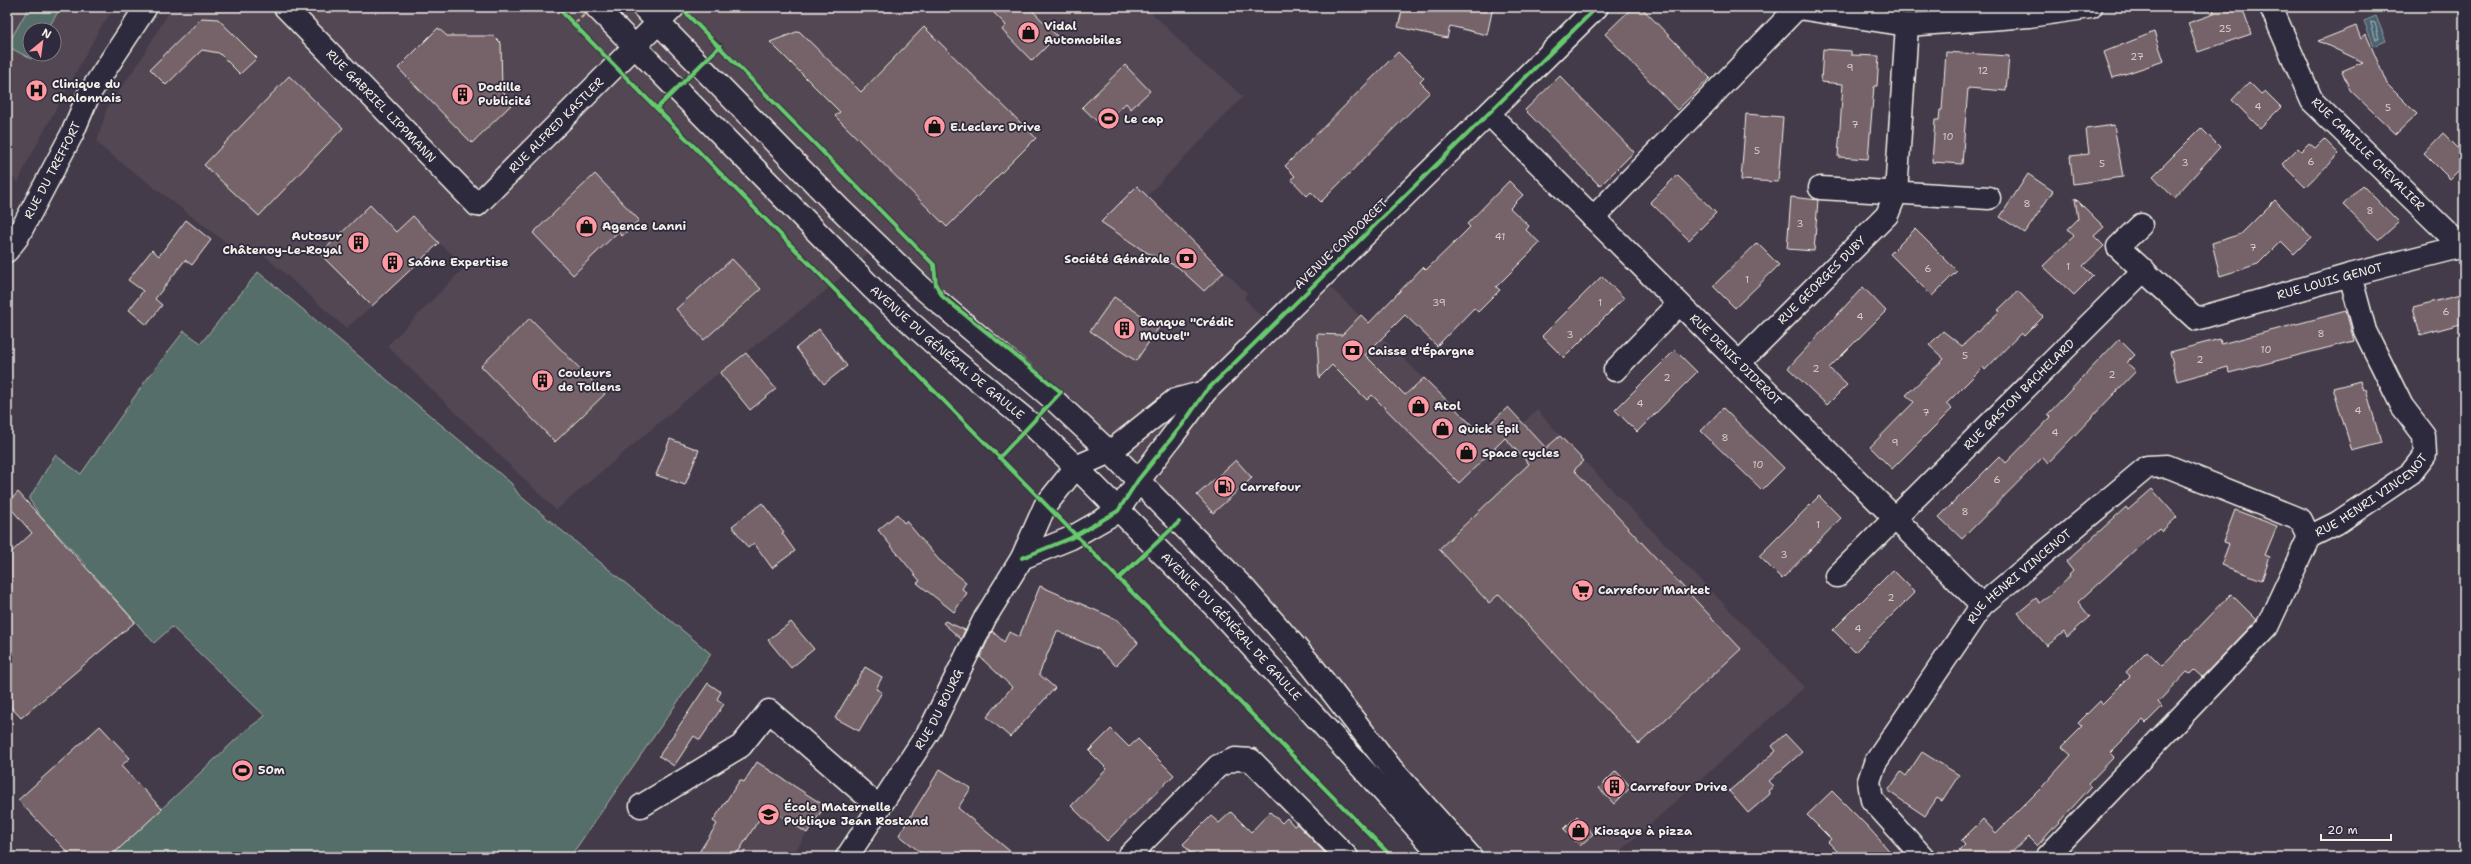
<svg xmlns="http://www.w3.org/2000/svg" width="2471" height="864" font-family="'Shantell Sans',sans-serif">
<rect width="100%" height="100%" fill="#443b4a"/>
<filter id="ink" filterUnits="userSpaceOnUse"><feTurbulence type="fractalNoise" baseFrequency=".025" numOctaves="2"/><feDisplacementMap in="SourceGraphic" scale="8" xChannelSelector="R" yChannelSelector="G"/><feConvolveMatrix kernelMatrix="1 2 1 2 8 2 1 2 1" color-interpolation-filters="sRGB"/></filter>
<g filter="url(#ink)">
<g fill="#534753" fill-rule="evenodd">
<path d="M7,7h108l-15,21 -74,136 -8,19 -11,-12zM30,30h24v24h-24z"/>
<polygon points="172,7 1146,7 1205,66 1215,71 1243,97 1147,196 1247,293 1244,298 1270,326 1320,277 1495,448 1537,410 1584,461 1805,687 1613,857 1467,857 1244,588 877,245 824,292 706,383 556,510 387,346 466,266 439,243 372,306 346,328 256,248 248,259 105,150 97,142 107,108 138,64"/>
<polygon points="757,762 825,806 791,857 696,857 717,824 713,821 740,780 744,782"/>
</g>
<g fill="#576e69" stroke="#a6b0a8">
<polygon points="29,7 61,7 47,30 30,30 30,54 34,54 31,59 7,46"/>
<polygon points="258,272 511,483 519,495 711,654 570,857 111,856 245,731 265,716 172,627 154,643 94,575 82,586 74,577 86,565 40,516 29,499 55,455 81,474 144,383 184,331 201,343"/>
</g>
<polygon fill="#496271" stroke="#8d9ba1" points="2376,16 2386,41 2374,46 2364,21"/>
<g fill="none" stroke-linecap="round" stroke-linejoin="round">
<polygon stroke="#b0b8b8" stroke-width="1" points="2371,22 2375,23 2379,39 2376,39"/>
</g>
<g fill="#756369" stroke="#f4f1e8">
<polygon points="988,7 1029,7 1057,36 1032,61 1002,30 1006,25"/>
<polygon points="1403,7 1493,7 1487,35 1450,26 1447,38 1398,27"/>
<polygon points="1633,7 1641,7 1710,78 1677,110 1605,34"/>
<polygon points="2213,7 2242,7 2251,34 2198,52 2188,23 2214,14"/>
<polygon points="202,18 218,19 257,58 240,74 219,53 202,50 166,85 150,69"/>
<polygon points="2356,26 2361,39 2366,34 2387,84 2417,114 2396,134 2350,90 2342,71 2363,62 2318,41"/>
<polygon points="924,27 1036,138 947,227 835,116 840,112 770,42 799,31 861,92"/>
<polygon points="438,28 447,36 494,36 501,43 502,91 513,103 472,143 398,68"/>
<polygon points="2154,32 2164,61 2113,78 2104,52"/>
<polygon points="1823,49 1851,51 1851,55 1879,56 1877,86 1874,86 1868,159 1838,157 1843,84 1821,82"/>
<polygon points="1398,52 1424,78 1420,82 1430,92 1321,202 1311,192 1307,196 1291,179 1295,176 1285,166"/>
<polygon points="1946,52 2009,56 2006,91 1968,88 1962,164 1932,162 1935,120 1939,120 1940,110 1942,110"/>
<polygon points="1125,65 1150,91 1131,109 1126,103 1102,126 1082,107"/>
<polygon points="289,76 343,128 259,216 204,165"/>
<polygon points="1560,76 1634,152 1600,186 1525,110"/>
<polygon points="2249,82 2261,94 2265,91 2281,107 2260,128 2232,100"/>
<polygon points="1746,114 1783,117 1778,182 1741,180"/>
<polygon points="2114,125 2123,177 2073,184 2070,156 2089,154 2086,129"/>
<polygon points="2201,128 2220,147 2174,198 2153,176"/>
<polygon points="2443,133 2464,154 2464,165 2450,179 2424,153"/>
<polygon points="2324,139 2339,154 2305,187 2282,164 2298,148 2301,151 2309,143 2315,148"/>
<polygon points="595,174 639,220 622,236 618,232 573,275 533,233"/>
<polygon points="2028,174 2053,191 2025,233 2000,217"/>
<polygon points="1677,175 1716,213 1689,240 1650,202"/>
<polygon points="1509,181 1523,195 1510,208 1529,226 1526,230 1540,243 1496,287 1500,290 1478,312 1474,308 1437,346 1405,315 1365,355 1405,395 1424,378 1480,433 1508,407 1546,448 1560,436 1584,461 1574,470 1741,649 1639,744 1499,594 1489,603 1439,549 1529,464 1505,438 1459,483 1372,395 1367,400 1332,365 1319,378 1317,334 1342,335 1361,315 1369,323 1423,267 1426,270 1456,241 1470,227 1467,224"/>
<polygon points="2362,185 2399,222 2379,240 2343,205"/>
<polygon points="1137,186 1224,272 1204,291 1178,267 1144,251 1101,222"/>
<polygon points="1791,197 1818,200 1814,251 1787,249"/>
<polygon points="2075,198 2104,227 2094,236 2104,246 2083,266 2093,276 2074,295 2043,266 2074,236 2068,229 2078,219"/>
<polygon points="2275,200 2311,237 2294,254 2281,241 2258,264 2220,276 2212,243 2241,234"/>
<polygon points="370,205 396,232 413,216 439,243 372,306 320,254"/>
<polygon points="186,220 211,240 192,265 185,260 155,299 162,305 147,325 129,310 143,291 128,280 152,250 159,256"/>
<polygon points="1915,229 1957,271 1932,296 1890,254"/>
<polygon points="1757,243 1779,265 1735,308 1713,286"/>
<polygon points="732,259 761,289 704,340 676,309"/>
<polygon points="1602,276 1624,298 1564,358 1542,336"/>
<polygon points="1863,287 1886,311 1829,368 1847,385 1827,405 1788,368"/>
<polygon points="2018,291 2043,317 2024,336 2021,333 1985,370 1983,367 1946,404 1952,409 1892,469 1870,447 1914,402 1906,395 1944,359 1929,345 1943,331 1962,346 2000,311 1998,310"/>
<polygon points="2464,294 2464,323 2420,335 2413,307"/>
<polygon points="1114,297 1159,327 1136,361 1090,331"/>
<polygon points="2346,311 2354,341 2229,373 2228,367 2177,381 2170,352 2220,339 2221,344"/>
<polygon points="530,318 605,394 555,442 481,366"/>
<polygon points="819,329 847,366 824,384 796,348"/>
<polygon points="2119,339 2135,355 2127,363 2136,371 2048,463 2043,457 1962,539 1939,517 2000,456 2006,463 2051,417 2048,414"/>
<polygon points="1675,350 1697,372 1637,432 1615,410"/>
<polygon points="746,353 776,389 750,410 720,373"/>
<polygon points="2360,381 2363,390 2366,389 2381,443 2352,451 2333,388"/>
<polygon points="1723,408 1784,468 1762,490 1701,431"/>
<polygon points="670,439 699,450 685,485 656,475"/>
<polygon points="1236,460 1252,478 1213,513 1197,495"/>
<polygon points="2152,489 2177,517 2162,531 2159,528 2078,602 2090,617 2067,637 2064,632 2047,646 2018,613 2036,598 2040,603 2070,576 2069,575 2073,571 2066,562 2126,507 2128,510"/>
<polygon points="18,492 135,622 21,718 7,703 7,556 32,533 7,504"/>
<polygon points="1819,496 1841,518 1782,579 1759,556"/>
<polygon points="762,503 784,532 782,533 795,551 772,568 754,543 748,548 732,526"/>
<polygon points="2235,510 2277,526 2265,555 2270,557 2262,580 2221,565 2229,544 2223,542"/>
<polygon points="897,514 904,523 906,521 939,560 966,582 962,589 967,593 954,612 917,583 920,581 878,530"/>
<polygon points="1893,570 1915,592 1855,652 1833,630"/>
<polygon points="1040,586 1118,620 1138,643 1116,666 1098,649 1057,631 1039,674 1055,688 1010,737 987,717 1012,687 980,657 992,631 1004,642 1009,632 1019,637"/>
<polygon points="2231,594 2257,620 2202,677 2194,670 2190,674 2187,672 2158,702 2162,707 2146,723 2143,720 2110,753 2114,757 2088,784 2091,787 2037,846 2028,837 2007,857 1953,857 1965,845 1961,841 1983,819 1996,833 2042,787 2071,755 2062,747 2082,727 2078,723 2100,701 2102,704 2130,676 2126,672 2147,651 2162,666"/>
<polygon points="945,621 965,630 961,639 943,623"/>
<polygon points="791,622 814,649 791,668 768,640"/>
<polygon points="865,667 882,677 876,689 882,692 859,731 835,718"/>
<polygon points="708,683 721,692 717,699 724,704 700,740 694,736 674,766 659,756"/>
<polygon points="100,726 130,758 121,766 162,809 110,857 72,857 18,800"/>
<polygon points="1111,729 1129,747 1138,739 1174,775 1107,841 1071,806 1107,769 1089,751"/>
<polygon points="1785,734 1802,752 1769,781 1774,786 1768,791 1770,794 1748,813 1729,791 1776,751 1772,746"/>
<polygon points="1922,752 1959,775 1942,801 1937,798 1925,816 1888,791 1901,772 1906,776"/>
<polygon points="757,762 825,806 807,833 767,807 735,857 696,857 717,824 713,821 740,780 744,782"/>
<polygon points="940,769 971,788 958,808 1017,857 926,857 899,835"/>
<polygon points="1616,771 1631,787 1614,804 1599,788"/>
<polygon points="1832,791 1867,826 1895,857 1843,857 1828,842 1831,839 1807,815"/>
<polygon points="1231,812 1251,832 1270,812 1282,823 1287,818 1294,826 1297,824 1329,857 1194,857 1183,844 1211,816 1219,823"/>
<polygon points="1577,816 1593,834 1580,846 1564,829"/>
</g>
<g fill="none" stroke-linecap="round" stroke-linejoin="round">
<defs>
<g id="minor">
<path id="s1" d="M285,7l192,198 197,-198"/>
<polyline points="1792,7 1907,25 2029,16 2091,7"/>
<polyline points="2271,7 2312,101 2461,246"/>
<path id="s2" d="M1489,114l493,491"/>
<polyline points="1820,188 1989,198"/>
<polyline points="1593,218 1797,8"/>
<path id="s3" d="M2141,225l-23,22 78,72 154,-44 114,-29"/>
<path id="s4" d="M7,251l10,-13 55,-104 17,-40 57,-87"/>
<path id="s5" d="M1739,363l148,-148 9,-22 11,-168"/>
<polyline points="1615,370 1679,304"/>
<polyline points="1076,467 1110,452 1175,400 1205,392"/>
<path d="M1118,511c27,-42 59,-79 87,-119l392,-385"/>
<path id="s6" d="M1837,576l307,-306"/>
<polyline points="641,806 741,746 769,711 879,807"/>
<polyline points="1128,857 1218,766 1235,759 1251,760 1347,857"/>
<path id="s7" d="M1923,857l-51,-57 -3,-19 6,-18 107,-158 165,-138 20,-1 134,54 8,17"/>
<path id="s8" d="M2047,857l220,-230 42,-90 28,-14 74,-50 14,-18 -1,-20 -22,-29 -37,-75 -15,-56"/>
</g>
<g id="tertiary">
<polyline points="1022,558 1071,538 1118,511"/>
<path id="s9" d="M847,857l84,-129 54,-110 37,-60 23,-52 31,-39"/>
</g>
<g id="primary">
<path id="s10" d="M596,7l277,282 66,59 92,76 45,43 143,144 224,246"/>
<polyline points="643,7 839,208 921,287 1054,400 1118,460 1244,588 1312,666 1391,768 1471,857"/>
</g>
</defs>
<use href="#minor" stroke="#f4f1e8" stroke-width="25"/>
<use href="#tertiary" stroke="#f4f1e8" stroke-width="25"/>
<use href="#primary" stroke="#f4f1e8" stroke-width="25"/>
<use href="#minor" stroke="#2f2a3d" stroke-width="22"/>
<use href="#tertiary" stroke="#2f2a3d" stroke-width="22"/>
<use href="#primary" stroke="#2f2a3d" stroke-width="22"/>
<polyline stroke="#cab0a6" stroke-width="3" stroke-dasharray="6 3" stroke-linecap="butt" points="574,24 592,7"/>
<defs>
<g id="cycleway">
<polyline points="557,7 1392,857"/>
<polyline points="680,7 934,265 936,285 943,297 1061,392 999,458"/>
<polyline points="657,108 720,46"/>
<polyline points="1022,558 1071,538 1118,511 1138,480 1183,424 1205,392 1597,7"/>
<polyline points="1118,579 1179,522"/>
</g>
</defs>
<use href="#cycleway" stroke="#2f2a3d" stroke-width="6"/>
<use href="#cycleway" stroke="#67ca6e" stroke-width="4"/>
</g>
</g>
<defs>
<symbol id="shop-disc" viewBox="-11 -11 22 22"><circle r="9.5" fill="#ff9aa2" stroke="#2f2a3d"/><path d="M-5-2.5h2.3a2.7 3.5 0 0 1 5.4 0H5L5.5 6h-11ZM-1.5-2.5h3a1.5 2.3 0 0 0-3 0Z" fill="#111"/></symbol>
<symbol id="hospital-disc" viewBox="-11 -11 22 22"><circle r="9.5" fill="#ff9aa2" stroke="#2f2a3d"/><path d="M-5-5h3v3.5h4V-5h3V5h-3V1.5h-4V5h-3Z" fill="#111"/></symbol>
<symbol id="building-disc" viewBox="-11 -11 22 22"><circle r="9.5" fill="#ff9aa2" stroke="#2f2a3d"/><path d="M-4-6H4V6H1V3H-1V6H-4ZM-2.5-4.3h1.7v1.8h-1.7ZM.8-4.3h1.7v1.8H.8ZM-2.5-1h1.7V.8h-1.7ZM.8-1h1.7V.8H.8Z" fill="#111"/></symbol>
<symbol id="stadium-disc" viewBox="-11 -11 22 22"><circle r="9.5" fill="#ff9aa2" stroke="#2f2a3d"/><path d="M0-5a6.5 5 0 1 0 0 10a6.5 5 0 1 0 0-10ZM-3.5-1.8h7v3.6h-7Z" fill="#111"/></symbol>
<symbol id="bank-disc" viewBox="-11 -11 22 22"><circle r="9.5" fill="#ff9aa2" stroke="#2f2a3d"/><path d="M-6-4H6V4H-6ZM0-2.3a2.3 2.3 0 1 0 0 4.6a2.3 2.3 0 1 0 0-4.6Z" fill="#111"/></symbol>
<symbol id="fuel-disc" viewBox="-11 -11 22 22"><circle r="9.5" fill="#ff9aa2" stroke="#2f2a3d"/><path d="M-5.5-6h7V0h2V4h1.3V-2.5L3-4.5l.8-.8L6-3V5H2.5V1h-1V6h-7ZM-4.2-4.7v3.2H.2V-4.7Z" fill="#111"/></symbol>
<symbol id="supermarket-disc" viewBox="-11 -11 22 22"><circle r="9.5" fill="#ff9aa2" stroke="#2f2a3d"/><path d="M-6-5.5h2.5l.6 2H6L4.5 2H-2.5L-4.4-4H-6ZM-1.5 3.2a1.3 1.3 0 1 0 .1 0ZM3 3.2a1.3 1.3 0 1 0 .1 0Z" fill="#111"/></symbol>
<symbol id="school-disc" viewBox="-11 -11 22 22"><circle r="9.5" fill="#ff9aa2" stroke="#2f2a3d"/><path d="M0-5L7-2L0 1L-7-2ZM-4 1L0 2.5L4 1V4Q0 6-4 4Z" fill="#111"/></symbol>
</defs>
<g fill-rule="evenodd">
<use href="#shop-disc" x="1016" y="20" width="25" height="25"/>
<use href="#hospital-disc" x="24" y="78" width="25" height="25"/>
<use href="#building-disc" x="450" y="82" width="25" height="25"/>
<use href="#stadium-disc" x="1096" y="106" width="25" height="25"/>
<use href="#shop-disc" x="922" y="114" width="25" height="25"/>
<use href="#shop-disc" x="574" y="214" width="25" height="25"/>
<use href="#building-disc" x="346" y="230" width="25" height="25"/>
<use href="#bank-disc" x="1174" y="246" width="25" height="25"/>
<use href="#building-disc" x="380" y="250" width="25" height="25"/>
<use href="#building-disc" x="1112" y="316" width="25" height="25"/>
<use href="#bank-disc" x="1340" y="338" width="25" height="25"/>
<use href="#building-disc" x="530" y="368" width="25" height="25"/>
<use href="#shop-disc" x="1406" y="394" width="25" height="25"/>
<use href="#shop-disc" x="1430" y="416" width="25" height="25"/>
<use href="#shop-disc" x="1454" y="440" width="25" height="25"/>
<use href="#fuel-disc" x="1212" y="474" width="25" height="25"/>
<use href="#supermarket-disc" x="1570" y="578" width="25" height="25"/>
<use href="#stadium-disc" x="230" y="758" width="25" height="25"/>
<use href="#building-disc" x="1602" y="774" width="25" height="25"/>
<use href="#school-disc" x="756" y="802" width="25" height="25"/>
<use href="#shop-disc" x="1566" y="818" width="25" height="25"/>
</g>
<g text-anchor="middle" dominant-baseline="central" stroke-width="3.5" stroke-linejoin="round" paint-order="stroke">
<g font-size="10" fill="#d4cec8">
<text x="2225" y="28">25</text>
<text x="2137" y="56">27</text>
<text x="1850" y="67">9</text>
<text x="1983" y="70">12</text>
<text x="2258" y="106">4</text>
<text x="2388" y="107">5</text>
<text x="1855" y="124">7</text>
<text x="1948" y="136">10</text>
<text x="1757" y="150">5</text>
<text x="2311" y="161">6</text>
<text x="2185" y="162">3</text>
<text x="2102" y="163">5</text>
<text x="2027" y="203">8</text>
<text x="2370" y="210">8</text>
<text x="1800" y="223">3</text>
<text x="1500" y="236">41</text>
<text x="2253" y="247">7</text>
<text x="2068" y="266">1</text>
<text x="1928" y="268">6</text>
<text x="1747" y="279">1</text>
<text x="1439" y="302">39</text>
<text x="1600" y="302">1</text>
<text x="2446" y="311">6</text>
<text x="1860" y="316">4</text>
<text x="2321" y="333">8</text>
<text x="1570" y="334">3</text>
<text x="2266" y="349">10</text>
<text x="1965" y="355">5</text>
<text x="2200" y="359">2</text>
<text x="1816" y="368">2</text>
<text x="2112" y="374">2</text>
<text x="1667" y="377">2</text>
<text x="1640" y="403">4</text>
<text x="2358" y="410">4</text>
<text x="1926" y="412">7</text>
<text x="2055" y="432">4</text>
<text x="1725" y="437">8</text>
<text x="1895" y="442">9</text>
<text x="1758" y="464">10</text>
<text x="1997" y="479">6</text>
<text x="1965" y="511">8</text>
<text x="1818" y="524">1</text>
<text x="1784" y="554">3</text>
<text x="1891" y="597">2</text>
<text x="1858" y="628">4</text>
</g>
<g font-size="12" font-weight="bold" fill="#f4f1e8" stroke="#2f2a3d" text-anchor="start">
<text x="1044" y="26">Vidal<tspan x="1044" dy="14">Automobiles</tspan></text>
<text x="52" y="84">Clinique du<tspan x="52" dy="14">Chalonnais</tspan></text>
<text x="478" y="87">Dodille<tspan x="478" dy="14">Publicité</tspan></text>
<text x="1124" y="119">Le cap</text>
<text x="950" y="127">E.Leclerc Drive</text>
<text x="602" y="226">Agence Lanni</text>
<text x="342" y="236" text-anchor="end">Autosur<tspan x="342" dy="14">Châtenoy-Le-Royal</tspan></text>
<text x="1170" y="259" text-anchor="end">Société Générale</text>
<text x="408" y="262">Saône Expertise</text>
<text x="1140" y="322">Banque "Crédit<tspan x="1140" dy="14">Mutuel"</tspan></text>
<text x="1368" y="351">Caisse d'Épargne</text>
<text x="558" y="373">Couleurs<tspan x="558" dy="14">de Tollens</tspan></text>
<text x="1434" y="406">Atol</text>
<text x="1458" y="429">Quick Épil</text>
<text x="1482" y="453">Space cycles</text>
<text x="1240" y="487">Carrefour</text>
<text x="1598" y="590">Carrefour Market</text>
<text x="258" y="770">50m</text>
<text x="1630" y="787">Carrefour Drive</text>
<text x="784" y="807">École Maternelle<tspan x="784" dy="14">Publique Jean Rostand</tspan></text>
<text x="1594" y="831">Kiosque à pizza</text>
</g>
<g font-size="12" fill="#f4f1e8" stroke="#2f2a3d">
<text stroke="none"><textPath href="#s1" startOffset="138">RUE GABRIEL LIPPMANN</textPath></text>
<text stroke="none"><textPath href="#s1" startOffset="388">RUE ALFRED KASTLER</textPath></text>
<text transform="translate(2368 154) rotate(45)">RUE CAMILLE CHEVALIER</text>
<text stroke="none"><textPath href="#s4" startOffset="93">RUE DU TREFFORT</textPath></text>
<text transform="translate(1341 244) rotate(-44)">AVENUE CONDORCET</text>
<text stroke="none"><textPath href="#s5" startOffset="117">RUE GEORGES DUBY</textPath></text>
<text stroke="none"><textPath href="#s3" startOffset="277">RUE LOUIS GENOT</textPath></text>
<text stroke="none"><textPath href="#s10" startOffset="493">AVENUE DU GÉNÉRAL DE GAULLE</textPath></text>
<text stroke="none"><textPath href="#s2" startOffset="348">RUE DENIS DIDEROT</textPath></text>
<text stroke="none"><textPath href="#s6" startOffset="257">RUE GASTON BACHELARD</textPath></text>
<text stroke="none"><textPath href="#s8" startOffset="493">RUE HENRI VINCENOT</textPath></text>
<text stroke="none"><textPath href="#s7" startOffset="352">RUE HENRI VINCENOT</textPath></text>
<text stroke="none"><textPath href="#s10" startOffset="888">AVENUE DU GÉNÉRAL DE GAULLE</textPath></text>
<text stroke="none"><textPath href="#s9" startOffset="174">RUE DU BOURG</textPath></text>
</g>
</g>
<rect width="2471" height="864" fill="none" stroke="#2f2a3d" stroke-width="24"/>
<rect x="12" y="12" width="2447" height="840" fill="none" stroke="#f4f1e8" stroke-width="1.5" filter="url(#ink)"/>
<g transform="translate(42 42) rotate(29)"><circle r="19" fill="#2f2a3d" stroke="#7e7a81"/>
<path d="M0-3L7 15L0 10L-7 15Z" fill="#ff9aa2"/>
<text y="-6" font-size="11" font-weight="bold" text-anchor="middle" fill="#f4f1e8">N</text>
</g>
<path d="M2321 834v6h70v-6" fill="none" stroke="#f4f1e8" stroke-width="2"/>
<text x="2327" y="834" font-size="12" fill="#f4f1e8" stroke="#2f2a3d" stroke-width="3" paint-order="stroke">20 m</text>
</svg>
